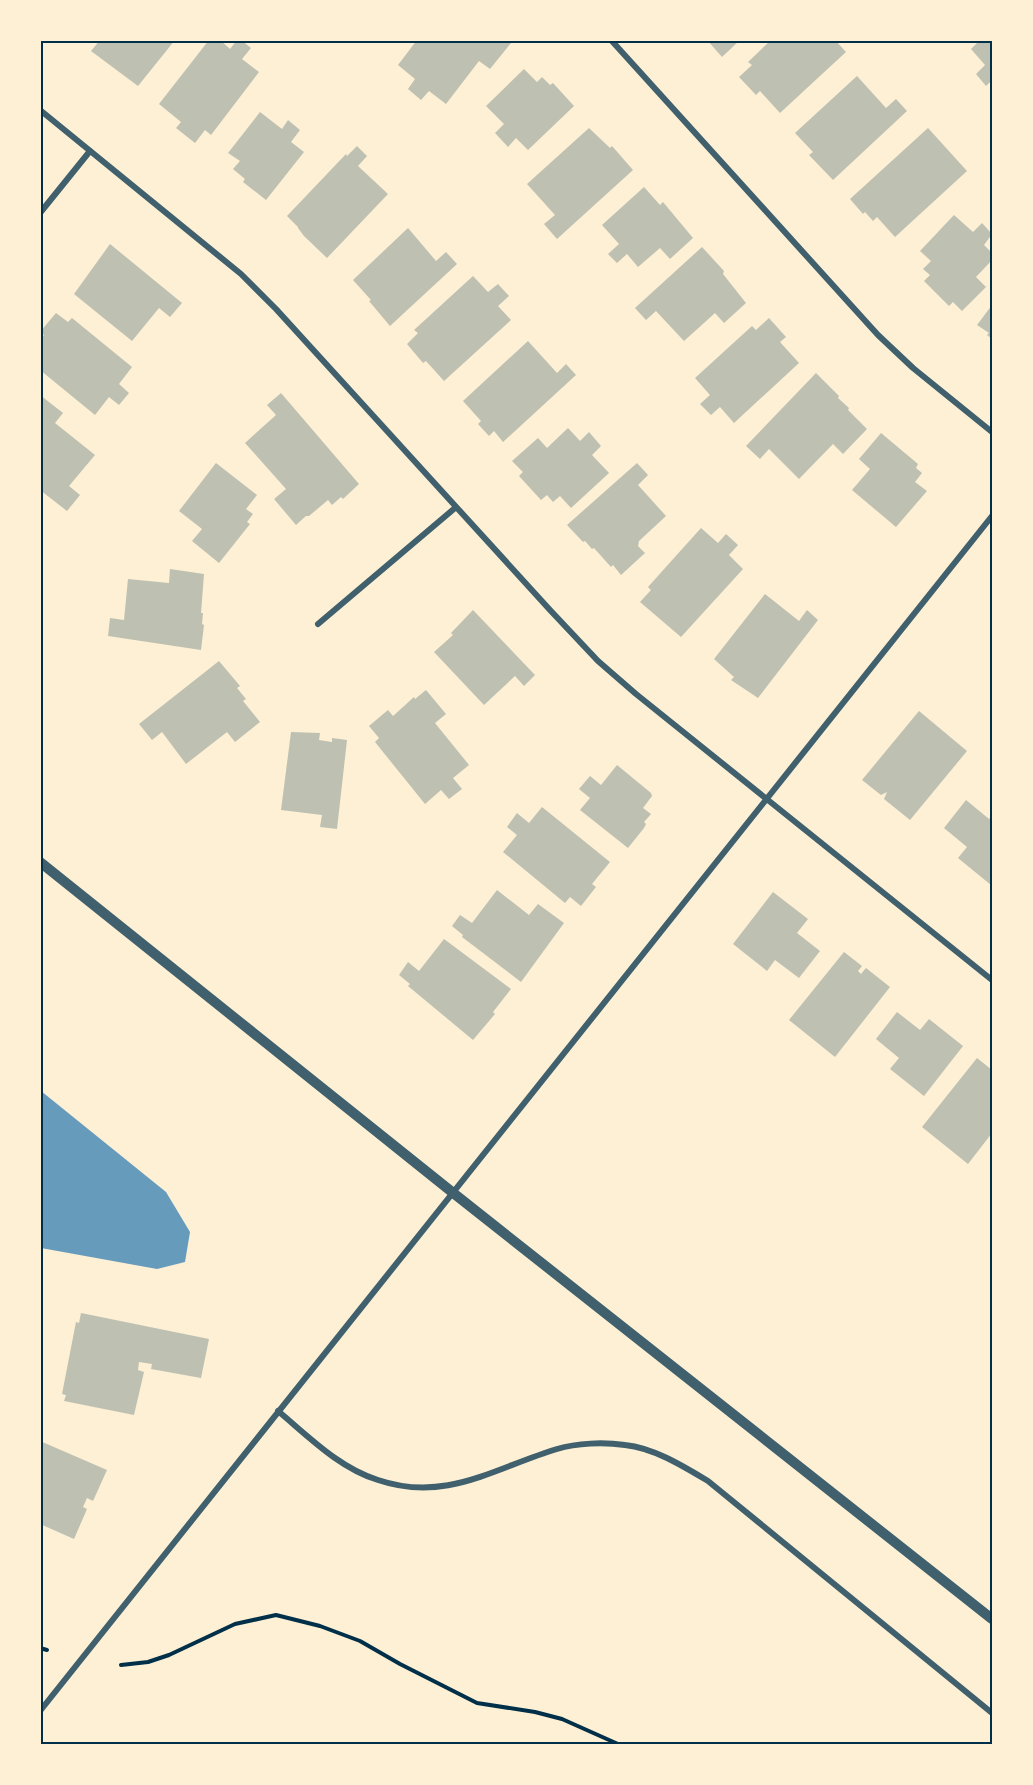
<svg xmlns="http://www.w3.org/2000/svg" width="1033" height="1785" font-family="'Work Sans',sans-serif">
<rect width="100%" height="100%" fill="#fdf0d5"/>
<polygon fill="#669bbc" points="41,1091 166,1192 190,1232 185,1262 157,1269 41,1248"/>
<g fill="#bec0b2">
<polygon points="100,40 175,40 138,86 91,51"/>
<polygon points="209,40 220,40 230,49 237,40 241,40 251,48 242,59 259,72 211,135 205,130 195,143 176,128 181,122 159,104"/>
<polygon points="417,40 508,40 511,43 490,69 479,61 446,104 429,91 421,100 408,89 415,79 398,65"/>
<polygon points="707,40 740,40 722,57"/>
<polygon points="771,40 835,40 846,52 780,113 760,91 756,95 739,77 752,65 748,62"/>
<polygon points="980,40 992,40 992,80 986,86 976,74 985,65 971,49"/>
<polygon points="524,69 537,82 542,77 550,85 553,83 574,106 528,150 516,138 508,147 495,133 504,124 486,106"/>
<polygon points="857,76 886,108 896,99 907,111 833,180 809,155 813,152 795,133"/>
<polygon points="260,112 282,129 288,120 300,130 291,142 304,152 266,200 243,182 245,179 233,169 240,161 228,153"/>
<polygon points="589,128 610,148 612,146 633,170 557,239 544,224 555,215 527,184"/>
<polygon points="928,128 967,171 895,237 877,217 873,221 865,212 863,214 850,199"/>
<polygon points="357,146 367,156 358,166 388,194 327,258 304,236 298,228 298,227 287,216 346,154 347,156"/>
<polygon points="644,187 660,205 663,202 693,238 670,259 660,248 638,267 627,254 617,263 608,254 619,244 602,225"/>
<polygon points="954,215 973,232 982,223 992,234 984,245 992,253 992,260 976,277 986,287 962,311 953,302 949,306 924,281 930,275 923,269 931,261 920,251"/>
<polygon points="408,228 436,261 446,252 457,264 390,326 369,301 371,300 353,280"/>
<polygon points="110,244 182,303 170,317 159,308 132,341 74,294"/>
<polygon points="702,247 724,271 723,274 746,303 724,323 715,313 684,341 656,311 646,320 635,308"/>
<polygon points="473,276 488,292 498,284 509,296 498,306 511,320 444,381 426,361 423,363 407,344 418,333 414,330"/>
<polygon points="992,305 992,339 987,335 989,333 977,325"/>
<polygon points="56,313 68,322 72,318 132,367 119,384 129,393 119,405 109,397 95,415 40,370 40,340 44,335 40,332"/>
<polygon points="769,318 786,337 780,342 799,363 734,423 720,407 711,415 700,404 710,395 695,378 752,326 756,330"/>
<polygon points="528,341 557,373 566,364 576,375 503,442 494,431 489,436 478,424 481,421 463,401"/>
<polygon points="816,373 839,396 838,398 849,408 848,410 867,429 843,454 833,444 799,479 769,449 760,459 746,446"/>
<polygon points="281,393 359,484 343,499 341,497 332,505 328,500 309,516 306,516 296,525 274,499 286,489 245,443 276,415 267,405"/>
<polygon points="40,395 63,413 55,423 95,455 69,486 80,495 67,511 40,490"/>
<polygon points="568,428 580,441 589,432 601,446 592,455 609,473 571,508 560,496 553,502 547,495 541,500 519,476 523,472 512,461 538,438 547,448"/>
<polygon points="881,433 918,464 916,468 922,473 915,482 927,491 896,527 852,490 870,469 859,459"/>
<polygon points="216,463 257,495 246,509 253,514 247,522 250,524 219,563 192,541 202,529 179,511"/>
<polygon points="637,463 648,475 638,485 666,516 639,541 638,546 645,553 621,575 613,565 611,567 594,548 592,549 585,541 583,542 567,525"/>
<polygon points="701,528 718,543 726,534 738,545 729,555 743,569 681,637 640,602 651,590 648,587"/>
<polygon points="170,569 204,574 201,613 203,613 202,624 204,625 201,650 108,636 110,618 124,620 128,579 169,583"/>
<polygon points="765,594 799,621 807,610 818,620 758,698 731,680 734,677 714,659"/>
<polygon points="473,610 535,675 524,686 515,676 484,705 434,652 453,635 451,633"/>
<polygon points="219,661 240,686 237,688 246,699 243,701 260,722 235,742 227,732 186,764 162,732 152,740 139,724"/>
<polygon points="426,690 446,714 435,723 469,765 453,778 462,789 449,799 441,790 425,804 375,742 379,738 369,726 388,710 393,716 414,697 415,699"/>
<polygon points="919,711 967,751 910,820 884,799 887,792 881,795 862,780"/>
<polygon points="291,732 320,733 319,740 332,742 332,738 347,740 337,829 320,827 322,815 281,810"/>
<polygon points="617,765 651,793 652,796 643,808 651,814 644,822 646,824 644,828 628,848 580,810 590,798 579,789 590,776 601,785"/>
<polygon points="966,800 989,819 992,814 992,883 991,885 958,858 967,847 944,828"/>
<polygon points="542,807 610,862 592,884 596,887 581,906 570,897 565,903 503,852 517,835 507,827 517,813 529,823"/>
<polygon points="497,890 529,915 538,904 564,923 521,982 462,937 463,935 452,926 460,915 472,923"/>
<polygon points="773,892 808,919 797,933 820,951 799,978 775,960 767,971 733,944"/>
<polygon points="444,939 511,989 493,1012 495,1014 473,1040 408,986 410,984 399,975 408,962 419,971"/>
<polygon points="844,952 862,966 858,971 861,974 866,968 890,987 835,1057 789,1020"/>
<polygon points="897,1012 920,1030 929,1019 963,1046 924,1096 890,1069 899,1058 876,1039"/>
<polygon points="977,1058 992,1070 991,1078 992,1080 992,1133 968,1164 922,1127"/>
<polygon points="81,1313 209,1339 201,1378 151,1369 152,1364 139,1362 138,1370 144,1372 134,1415 64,1401 66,1395 62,1394 76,1322 79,1323"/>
<polygon points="40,1441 107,1470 93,1501 87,1498 83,1507 87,1509 74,1539 40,1524"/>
</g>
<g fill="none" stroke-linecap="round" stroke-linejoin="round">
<g stroke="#003049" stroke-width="4">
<polyline points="40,1648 47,1650"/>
<polyline points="121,1665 148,1662 169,1655 235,1624 276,1615 320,1626 360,1641 400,1664 477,1703 535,1712 562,1719 618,1744"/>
</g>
<g stroke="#3f606c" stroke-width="6">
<polyline points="611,40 878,335 913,368 992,432"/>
<polyline points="40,110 241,274 276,309 550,610 598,661 636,694 992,980"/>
<polyline points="40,213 90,151"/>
<polyline points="318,624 455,508"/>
<path d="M278,1411c30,25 61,57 100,69 68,23 116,-12 179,-31 20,-6 46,-7 68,-4 29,3 58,21 83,36l284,232"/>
<polyline points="40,1711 992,516"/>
</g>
<polyline stroke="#3f606c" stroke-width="10" points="40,862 452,1192 992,1619"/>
</g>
<rect width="1033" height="1785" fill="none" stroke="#fdf0d5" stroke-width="84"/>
<rect x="42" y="42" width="949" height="1701" fill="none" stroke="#003049" stroke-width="2"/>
</svg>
